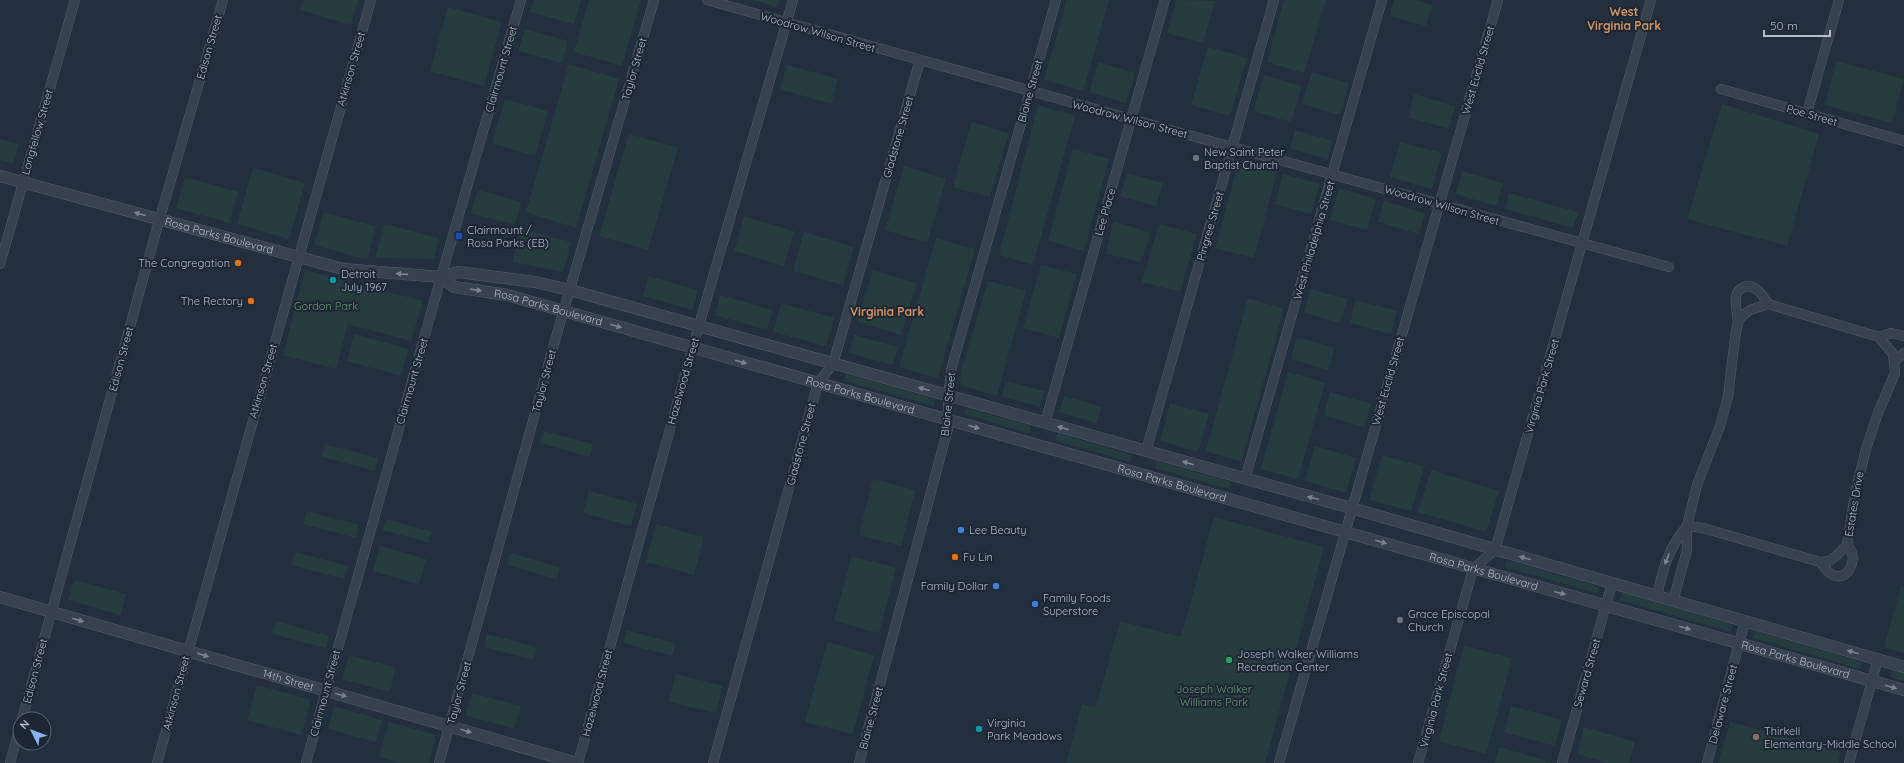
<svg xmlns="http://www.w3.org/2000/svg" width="1904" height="763" font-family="Quicksand,sans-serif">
<rect width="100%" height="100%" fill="#242f3e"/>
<g fill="#263c3f">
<polygon points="303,0 358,0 351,25 300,10"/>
<polygon points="534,0 581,0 574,24 530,12"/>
<polygon points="589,0 641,0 622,66 574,52"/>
<polygon points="753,0 780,0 777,7"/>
<polygon points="1067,0 1109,0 1083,91 1044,80"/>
<polygon points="1176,0 1215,1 1203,43 1167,33"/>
<polygon points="1284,0 1326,0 1304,73 1267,62"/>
<polygon points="1394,0 1415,0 1432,5 1426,26 1390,16"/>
<polygon points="448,7 502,22 484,86 430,71"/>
<polygon points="525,29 568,41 562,63 518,51"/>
<polygon points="1208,47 1247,58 1230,116 1191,105"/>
<polygon points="1836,61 1904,79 1892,123 1825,105"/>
<polygon points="1098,62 1135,73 1126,103 1089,92"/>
<polygon points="569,64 619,79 576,228 526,212"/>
<polygon points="787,65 838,79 831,104 780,89"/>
<polygon points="1312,72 1349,83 1340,115 1302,104"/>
<polygon points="1264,75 1302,86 1291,122 1253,111"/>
<polygon points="1414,94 1455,106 1449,129 1408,117"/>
<polygon points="505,99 548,111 535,156 492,143"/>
<polygon points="1722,104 1819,134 1787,246 1687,219"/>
<polygon points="1038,105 1075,116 1033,265 999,255"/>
<polygon points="971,122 1009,133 990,197 953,187"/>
<polygon points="1295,130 1333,141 1328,159 1290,149"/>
<polygon points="629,134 678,148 648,250 599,236"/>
<polygon points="0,139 19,144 14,162 11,163 0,160"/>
<polygon points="1400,142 1442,153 1432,189 1390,177"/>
<polygon points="1073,149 1109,159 1084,251 1048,241"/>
<polygon points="1239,161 1277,172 1254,258 1215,248"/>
<polygon points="904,166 946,179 927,243 885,230"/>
<polygon points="253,168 305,183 289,239 237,224"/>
<polygon points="1462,171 1503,183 1496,206 1456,194"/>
<polygon points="1127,173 1163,183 1156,206 1120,196"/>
<polygon points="1283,174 1320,184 1311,214 1275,204"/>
<polygon points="185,177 238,192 229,223 176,208"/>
<polygon points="1339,188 1376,199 1367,230 1330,220"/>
<polygon points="478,190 521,202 515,225 471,213"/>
<polygon points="1509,193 1578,212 1573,228 1505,209"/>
<polygon points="1384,201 1425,213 1419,234 1378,222"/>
<polygon points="324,212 376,227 367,260 314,245"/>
<polygon points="744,216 794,231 784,266 734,251"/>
<polygon points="1113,221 1151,233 1141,262 1106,254"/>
<polygon points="385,224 439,238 434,259 375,258"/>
<polygon points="1159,224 1197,234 1180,292 1142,282"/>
<polygon points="521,228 571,242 563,272 512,262"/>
<polygon points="804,232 854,247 843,285 793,271"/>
<polygon points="936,238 975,249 938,378 899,367"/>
<polygon points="1041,265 1077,274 1059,338 1023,328"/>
<polygon points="305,270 423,301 411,341 348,324 336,369 283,355"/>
<polygon points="873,270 917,283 901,335 857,322"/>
<polygon points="648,276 698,290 693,310 643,296"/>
<polygon points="988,281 1026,291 997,396 960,385 961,371"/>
<polygon points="1310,289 1347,299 1340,323 1304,313"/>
<polygon points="720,295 773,310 767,330 715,315"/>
<polygon points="1248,298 1284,309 1241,462 1206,451"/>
<polygon points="1356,300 1397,311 1391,334 1350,323"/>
<polygon points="781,303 834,318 826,346 773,332"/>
<polygon points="354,334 408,349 401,376 347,361"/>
<polygon points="854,335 898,347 893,365 849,353"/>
<polygon points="1297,337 1335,348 1328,370 1291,359"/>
<polygon points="1288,372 1325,383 1298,479 1261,469"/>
<polygon points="846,374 936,399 934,406 844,381"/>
<polygon points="1006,381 1044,391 1040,407 1002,396"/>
<polygon points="1330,392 1371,404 1364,427 1324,415"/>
<polygon points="1064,396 1101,407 1097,423 1059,412"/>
<polygon points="1170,403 1209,414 1198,452 1160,441"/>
<polygon points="966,408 1031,426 1029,433 964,414"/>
<polygon points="543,431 593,444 590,457 540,443"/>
<polygon points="1058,433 1132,455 1130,462 1055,440"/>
<polygon points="325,444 378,458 375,471 322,457"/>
<polygon points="1315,446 1356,458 1346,493 1305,481"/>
<polygon points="1382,455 1424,467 1411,511 1369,500"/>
<polygon points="1157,461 1232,482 1229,489 1155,468"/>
<polygon points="1431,470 1499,491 1486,532 1418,512"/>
<polygon points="873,479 915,490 901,546 859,535"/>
<polygon points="589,491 637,504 631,526 583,513"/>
<polygon points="307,511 359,525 356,538 303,524"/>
<polygon points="1214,517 1324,547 1265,763 1066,763 1082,704 1096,707 1120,621 1181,637"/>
<polygon points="386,519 432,532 429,543 383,530"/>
<polygon points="656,524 704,537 694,575 646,562"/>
<polygon points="380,546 426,559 419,584 373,571"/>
<polygon points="295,552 348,566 344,579 291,565"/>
<polygon points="510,553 560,567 556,579 507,565"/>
<polygon points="852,556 896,568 879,633 834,621"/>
<polygon points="1507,560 1599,587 1597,593 1505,567"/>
<polygon points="74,580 126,594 121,615 68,600"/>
<polygon points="1901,586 1904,587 1904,653 1884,647"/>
<polygon points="1622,592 1733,624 1731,632 1620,600"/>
<polygon points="276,621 329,636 326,648 272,634"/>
<polygon points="627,630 676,644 672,656 624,643"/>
<polygon points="1756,631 1862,662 1860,669 1753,638"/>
<polygon points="487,634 537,647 534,660 484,647"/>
<polygon points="827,642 874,655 853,734 805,722"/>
<polygon points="1464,645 1512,659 1486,754 1439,741"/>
<polygon points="349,655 396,668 390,692 342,679"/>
<polygon points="1892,670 1904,673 1904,681 1890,677"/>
<polygon points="676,674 723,686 716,713 669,702"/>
<polygon points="257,685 311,700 301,735 247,720"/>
<polygon points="472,693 521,706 514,729 465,715"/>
<polygon points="334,706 382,720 376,742 328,729"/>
<polygon points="1511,706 1562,720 1555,746 1504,732"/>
<polygon points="389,722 436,735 429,763 400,763 379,757"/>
<polygon points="1730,722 1841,752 1838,763 1718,763"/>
<polygon points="1584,727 1635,742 1629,763 1607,763 1577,754"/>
<polygon points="1499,747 1551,762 1550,763 1495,763"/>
</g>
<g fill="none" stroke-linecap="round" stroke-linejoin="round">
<defs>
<g id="minor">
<polyline points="707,0 1181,133 1669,267"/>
<polyline points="1721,89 1904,141"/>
<polyline points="1807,113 1839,0"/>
<polyline points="0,264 75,0"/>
<path d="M1738,322c-1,-9 -3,-18 -2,-26 1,-5 4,-7 8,-9 12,-4 19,9 24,17"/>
<polyline points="1879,337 1891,333 1904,336"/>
<polyline points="1895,361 1904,353"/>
<polyline points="1045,423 1165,0"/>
<polyline points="1146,451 1274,0"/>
<polyline points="1245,479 1382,0"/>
<path d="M1820,562c4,5 10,14 17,14 11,2 18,-14 15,-23 -1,-3 -4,-6 -5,-8"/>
<path d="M1657,596c6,-28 11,-47 30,-70"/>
<polyline points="1673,601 1687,550 1687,526 1697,485 1720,426 1728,397 1735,338 1738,322 1742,316 1750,310 1768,304 1879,337 1893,354 1895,373 1878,413 1866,449 1855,494 1847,545 1836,556 1829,561 1820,562 1703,528 1687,526"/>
<polyline points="22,719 157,228 223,0"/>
<polyline points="10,763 20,727"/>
<polyline points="157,763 371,0"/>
<polyline points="306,763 441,277 521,0"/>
<polyline points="439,763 554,344 654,0"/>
<polyline points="578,763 689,360 793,0"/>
<polyline points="713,763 818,383 833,364 920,60"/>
<polyline points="859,763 948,428 948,396 952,366 1056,0"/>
<polyline points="1279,763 1498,0"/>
<polyline points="1418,763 1473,569 1495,550 1651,0"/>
<polyline points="1562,763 1612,583"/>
<polyline points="1707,763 1745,621"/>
<polyline points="1849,763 1878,659"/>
</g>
<g id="tertiary">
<path id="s1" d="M0,176l343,93 98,8 17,-5 77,10 35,8 781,218 553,159"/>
<path id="s2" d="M441,277l13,10 53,8 1397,395"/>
<path id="s3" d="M0,597l577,166"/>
</g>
</defs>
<use href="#minor" stroke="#565f6c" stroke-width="10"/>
<use href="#tertiary" stroke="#565f6c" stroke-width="12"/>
<use href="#minor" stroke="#38414e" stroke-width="9"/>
<use href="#tertiary" stroke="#38414e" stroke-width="11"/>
</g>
<defs><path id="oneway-solid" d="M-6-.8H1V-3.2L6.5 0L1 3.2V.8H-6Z"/></defs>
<g fill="#7c8592">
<use href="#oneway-solid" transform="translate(140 214) rotate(-165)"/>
<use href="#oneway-solid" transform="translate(402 274) rotate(-176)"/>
<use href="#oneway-solid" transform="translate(476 290) rotate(8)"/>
<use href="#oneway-solid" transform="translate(616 326) rotate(16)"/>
<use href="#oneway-solid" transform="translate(741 362) rotate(16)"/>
<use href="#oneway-solid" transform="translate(924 389) rotate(-165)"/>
<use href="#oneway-solid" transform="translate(974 427) rotate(16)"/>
<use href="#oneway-solid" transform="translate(1063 428) rotate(-164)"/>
<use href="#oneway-solid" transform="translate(1188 463) rotate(-164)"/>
<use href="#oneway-solid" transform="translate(1313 498) rotate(-165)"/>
<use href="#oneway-solid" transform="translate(1381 542) rotate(16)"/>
<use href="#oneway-solid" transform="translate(1525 558) rotate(-164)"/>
<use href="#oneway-solid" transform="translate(1667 559) rotate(112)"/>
<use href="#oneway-solid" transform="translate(1560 593) rotate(15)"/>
<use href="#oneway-solid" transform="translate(78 620) rotate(16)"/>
<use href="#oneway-solid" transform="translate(1685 628) rotate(16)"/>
<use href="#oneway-solid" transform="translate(1853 652) rotate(-164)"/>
<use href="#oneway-solid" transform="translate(203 655) rotate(17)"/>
<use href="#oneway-solid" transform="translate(1891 687) rotate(16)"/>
<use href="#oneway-solid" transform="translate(341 695) rotate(16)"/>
<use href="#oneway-solid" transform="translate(466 731) rotate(16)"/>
</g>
<g fill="#6b7280" stroke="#1d2633" stroke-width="1.5">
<circle cx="1196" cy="158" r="4"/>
<circle cx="1400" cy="620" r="4"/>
</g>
<rect fill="#1a4fb4" stroke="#1d2633" stroke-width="1.5" x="455" y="232" width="8" height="8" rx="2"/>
<g fill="#e8710a" stroke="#1d2633" stroke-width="1.5">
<circle cx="238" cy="263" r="4"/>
<circle cx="251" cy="301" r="4"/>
<circle cx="955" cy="557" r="4"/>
</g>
<g fill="#0f9aa8" stroke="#1d2633" stroke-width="1.5">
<circle cx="333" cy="280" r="4"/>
<circle cx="979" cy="729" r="4"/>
</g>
<g fill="#3f7fe0" stroke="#1d2633" stroke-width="1.5">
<circle cx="961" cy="530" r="4"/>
<circle cx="996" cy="586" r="4"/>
<circle cx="1035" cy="604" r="4"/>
</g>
<circle fill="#2e9e5b" stroke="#1d2633" stroke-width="1.5" cx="1229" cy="660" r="4"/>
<circle fill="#8d6e63" stroke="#1d2633" stroke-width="1.5" cx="1756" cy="737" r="4"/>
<g text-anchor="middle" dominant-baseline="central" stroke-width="4" stroke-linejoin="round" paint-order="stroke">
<g font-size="11" fill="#b4bcc9" stroke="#1d2633">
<text transform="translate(818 32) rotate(16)">Woodrow Wilson Street</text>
<text transform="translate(209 47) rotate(-74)">Edison Street</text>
<text transform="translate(351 69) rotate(-74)">Atkinson Street</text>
<text transform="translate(501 69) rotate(-74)">Clairmount Street</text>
<text transform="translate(634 69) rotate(-74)">Taylor Street</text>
<text transform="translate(1478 70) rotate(-74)">West Euclid Street</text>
<text transform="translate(1030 91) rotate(-74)">Blaine Street</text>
<text transform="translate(1812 115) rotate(16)">Poe Street</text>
<text transform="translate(1130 119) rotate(15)">Woodrow Wilson Street</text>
<text transform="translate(37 132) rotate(-74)">Longfellow Street</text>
<text transform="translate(898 137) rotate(-74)">Gladstone Street</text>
<text transform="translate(1442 205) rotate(16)">Woodrow Wilson Street</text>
<text transform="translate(1105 212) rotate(-74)">Lee Place</text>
<text transform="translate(1210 226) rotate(-74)">Pingree Street</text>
<text stroke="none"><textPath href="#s1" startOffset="227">Rosa Parks Boulevard</textPath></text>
<text transform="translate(1314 240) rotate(-74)">West Philadelphia Street</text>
<text stroke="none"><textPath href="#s2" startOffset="113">Rosa Parks Boulevard</textPath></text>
<text transform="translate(121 359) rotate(-75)">Edison Street</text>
<text transform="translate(263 381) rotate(-74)">Atkinson Street</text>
<text transform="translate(412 381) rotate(-74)">Clairmount Street</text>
<text transform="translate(544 381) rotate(-75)">Taylor Street</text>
<text transform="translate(683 381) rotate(-74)">Hazelwood Street</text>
<text transform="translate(1388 381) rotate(-74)">West Euclid Street</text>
<text transform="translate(1542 386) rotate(-74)">Virginia Park Street</text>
<text stroke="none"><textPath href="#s2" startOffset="437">Rosa Parks Boulevard</textPath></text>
<text transform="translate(948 404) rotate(-84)">Blaine Street</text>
<text transform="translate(801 444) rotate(-75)">Gladstone Street</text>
<text stroke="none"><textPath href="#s2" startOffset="761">Rosa Parks Boulevard</textPath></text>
<text transform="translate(1854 504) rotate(-80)">Estates Drive</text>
<text stroke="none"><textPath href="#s2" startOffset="1085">Rosa Parks Boulevard</textPath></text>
<text stroke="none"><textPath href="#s2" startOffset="1409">Rosa Parks Boulevard</textPath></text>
<text transform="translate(35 671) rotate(-75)">Edison Street</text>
<text transform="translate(1587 673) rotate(-74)">Seward Street</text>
<text stroke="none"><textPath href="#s3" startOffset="300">14th Street</textPath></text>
<text transform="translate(176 693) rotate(-75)">Atkinson Street</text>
<text transform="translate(325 693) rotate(-75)">Clairmount Street</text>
<text transform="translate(459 693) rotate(-75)">Taylor Street</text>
<text transform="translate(597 693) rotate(-75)">Hazelwood Street</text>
<text transform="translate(1436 700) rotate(-75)">Virginia Park Street</text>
<text transform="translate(1723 704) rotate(-75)">Delaware Street</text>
<text transform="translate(871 718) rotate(-75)">Blaine Street</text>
</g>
<g font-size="11" fill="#b4bcc9" stroke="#1d2633" text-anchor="start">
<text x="1204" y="152">New Saint Peter<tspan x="1204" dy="13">Baptist Church</tspan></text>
<text x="467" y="230">Clairmount /<tspan x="467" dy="13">Rosa Parks (EB)</tspan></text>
<text x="230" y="263" text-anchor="end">The Congregation</text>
<text x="341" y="274">Detroit<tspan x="341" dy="13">July 1967</tspan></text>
<text x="243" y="301" text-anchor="end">The Rectory</text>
<text x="969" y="530">Lee Beauty</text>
<text x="963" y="557">Fu Lin</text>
<text x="988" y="586" text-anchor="end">Family Dollar</text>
<text x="1043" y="598">Family Foods<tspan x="1043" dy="13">Superstore</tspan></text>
<text x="1408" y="614">Grace Episcopal<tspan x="1408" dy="13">Church</tspan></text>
<text x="1237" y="654">Joseph Walker Williams<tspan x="1237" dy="13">Recreation Center</tspan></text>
<text x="987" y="723">Virginia<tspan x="987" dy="13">Park Meadows</tspan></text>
<text x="1764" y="731">Thirkell<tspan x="1764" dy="13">Elementary-Middle School</tspan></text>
</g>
<g font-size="11" fill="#6b9a76" stroke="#1d2633">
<text x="326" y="306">Gordon Park</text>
<text x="1214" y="689">Joseph Walker<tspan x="1214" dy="13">Williams Park</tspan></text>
</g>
<g font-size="12" font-weight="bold" fill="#d59563" stroke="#1d2633">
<text x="1624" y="11">West<tspan x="1624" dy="14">Virginia Park</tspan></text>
<text x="887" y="311">Virginia Park</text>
</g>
</g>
<g transform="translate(32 731) rotate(312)"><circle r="19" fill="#1d2633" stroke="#59626f"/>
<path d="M0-3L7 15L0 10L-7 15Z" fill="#8ab4f8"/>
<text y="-6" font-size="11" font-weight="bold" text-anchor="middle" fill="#b4bcc9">N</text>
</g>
<path d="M1764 30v6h66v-6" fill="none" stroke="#b4bcc9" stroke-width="2"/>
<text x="1770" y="30" font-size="12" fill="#b4bcc9" stroke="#1d2633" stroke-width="3" paint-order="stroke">50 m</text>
</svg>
